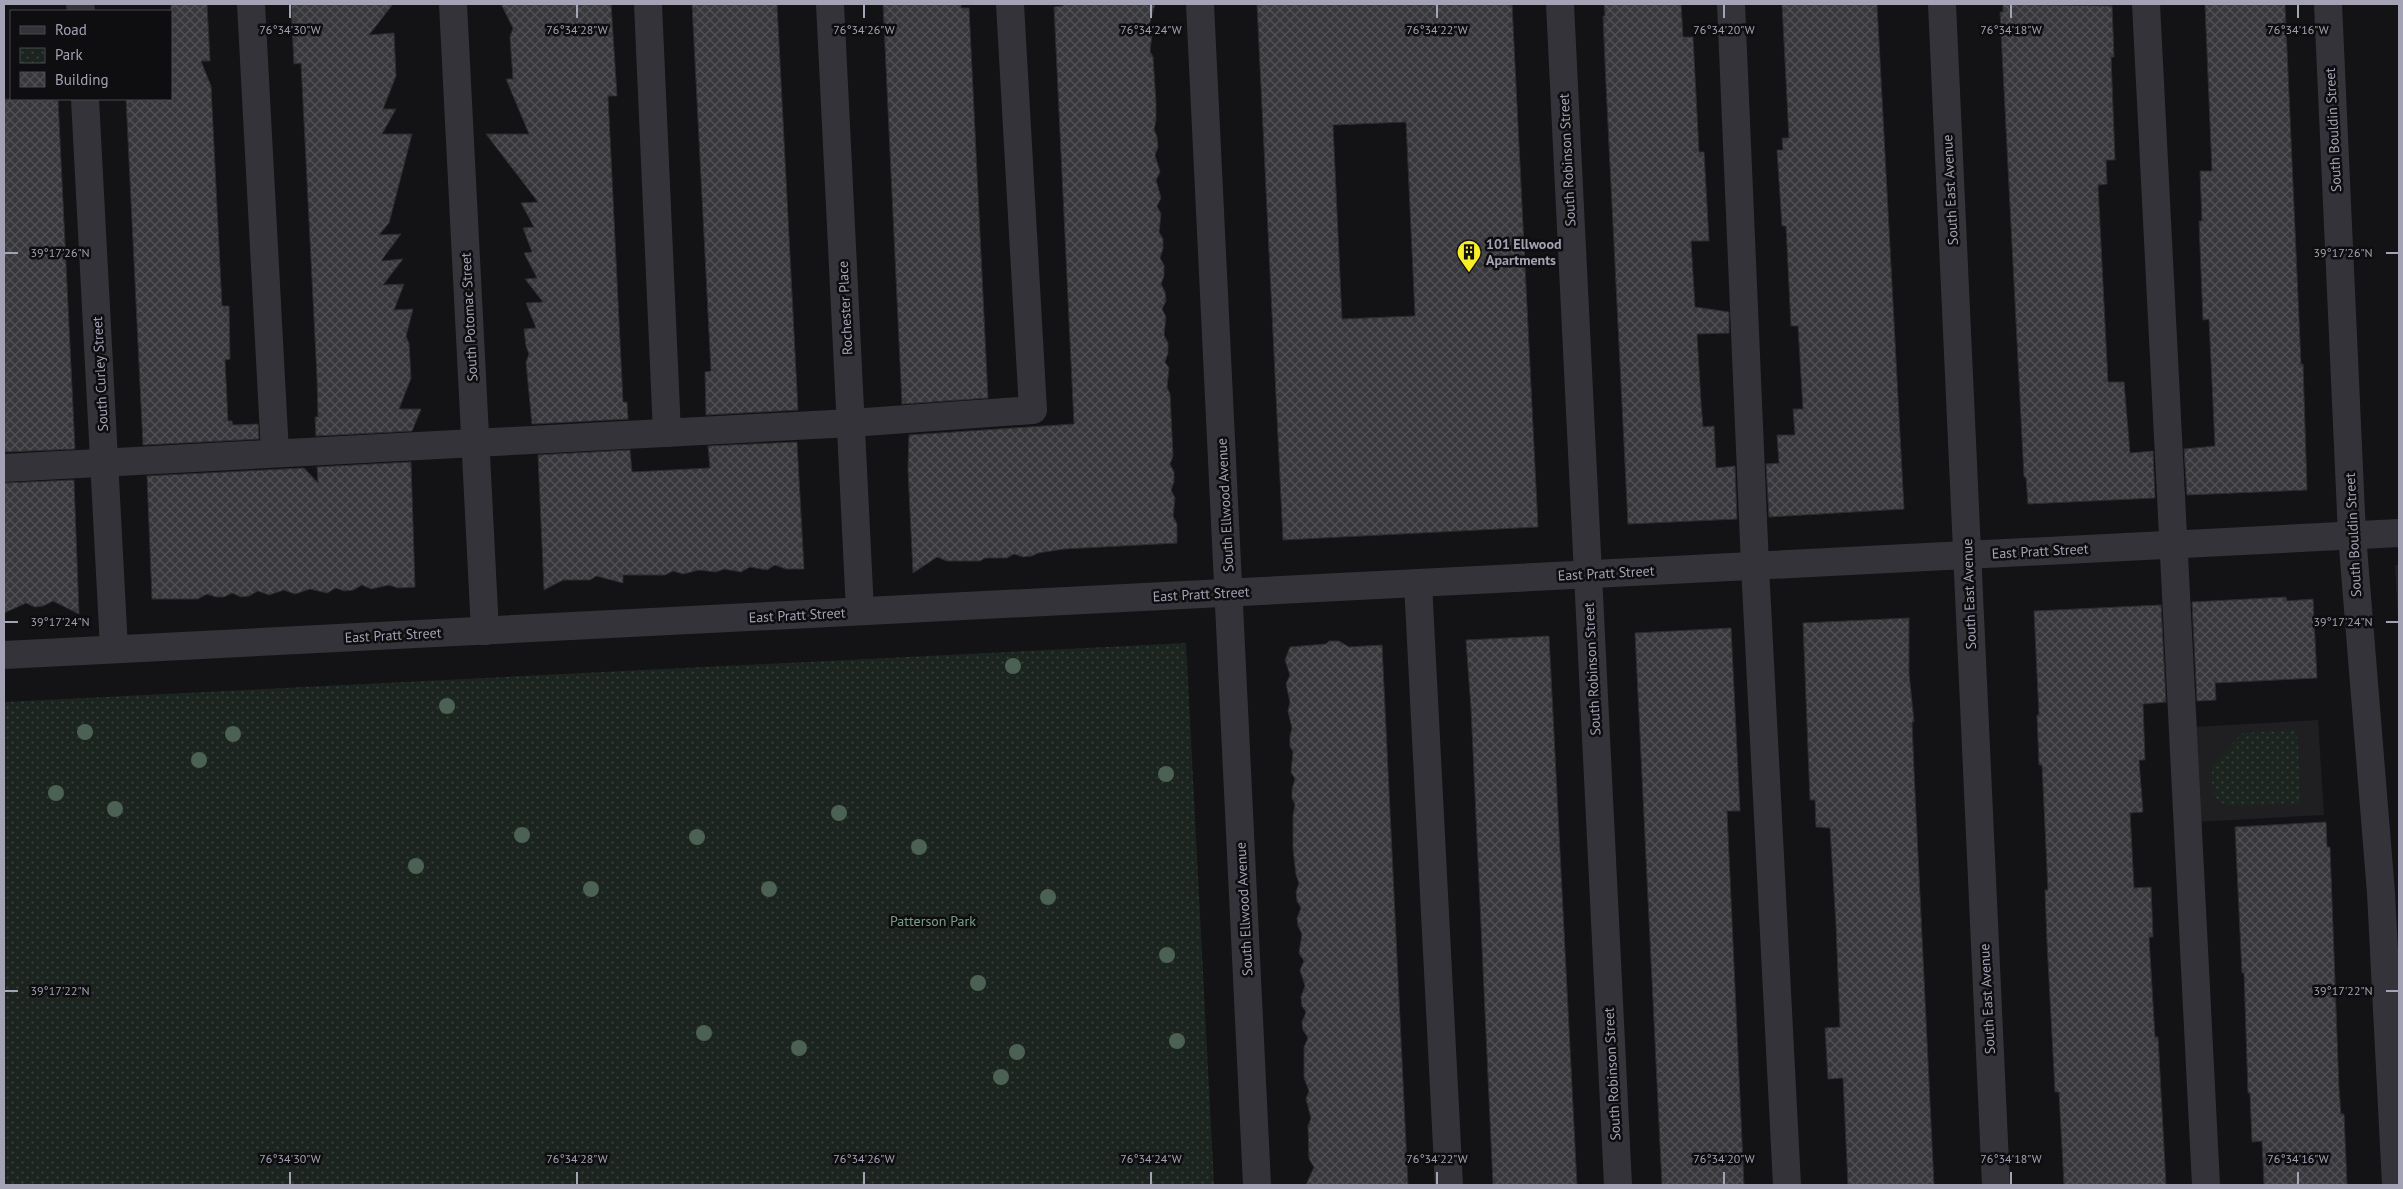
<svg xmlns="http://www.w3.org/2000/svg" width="2403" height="1189" font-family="'PT Sans',sans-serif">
<defs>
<pattern id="park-dots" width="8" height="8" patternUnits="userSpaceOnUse" patternTransform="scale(1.25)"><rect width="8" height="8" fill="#1c241f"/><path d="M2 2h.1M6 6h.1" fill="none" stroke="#3a413d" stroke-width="1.8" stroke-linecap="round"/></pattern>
<pattern id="building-cross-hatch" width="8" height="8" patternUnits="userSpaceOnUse" patternTransform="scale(1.25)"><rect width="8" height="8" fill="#38373c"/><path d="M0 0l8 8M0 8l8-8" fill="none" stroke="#525156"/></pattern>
</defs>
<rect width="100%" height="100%" fill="#131214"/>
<g fill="#1f1e21">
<polygon points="2395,565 2399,565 2399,639"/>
<polygon points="2318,720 2324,815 2197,822 2191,727"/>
</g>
<g fill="url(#park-dots)">
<polygon points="1186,643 1214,1185 4,1185 4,702"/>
<path d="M2297,730l4,73 -72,3c-20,-6 -17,-22 -17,-40l30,-33z"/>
</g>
<g fill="url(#building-cross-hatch)" stroke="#2d2c30" fill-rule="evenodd">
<polygon points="171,4 207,4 210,61 201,61 211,86 222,306 229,306 230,359 225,360 228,421 232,421 233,425 258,424 259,439 143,445 126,99 171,99"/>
<polygon points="291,4 393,4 369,35 394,33 396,76 383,109 396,109 382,134 412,134 389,223 379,235 401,234 381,261 403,259 383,285 404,284 394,310 413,309 406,336 409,343 411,378 399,409 421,409 412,431 316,436 315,417 318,417 317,378 301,63 294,64"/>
<polygon points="501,4 611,4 617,96 608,96 623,402 627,402 628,419 532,424 526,362 529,354 526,346 524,329 536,328 526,303 543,302 525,279 537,278 524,253 532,252 523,228 534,227 521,203 538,202 486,134 529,134 506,79 513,79 510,37 513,28"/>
<polygon points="692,4 777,4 798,410 706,415 705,372 711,371"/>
<polygon points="883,4 961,4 961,8 969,8 988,398 902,404"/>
<polygon points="1063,4 1155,4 1149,26 1152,34 1150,51 1153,57 1156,103 1156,121 1154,129 1157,137 1158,147 1155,155 1160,172 1156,180 1161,198 1157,206 1161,214 1159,232 1163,239 1163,249 1160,258 1164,265 1164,276 1161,284 1165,292 1166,301 1162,309 1166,317 1164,335 1168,343 1168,353 1165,362 1169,368 1167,387 1170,394 1173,456 1170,464 1174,472 1174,482 1171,490 1175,498 1173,516 1177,524 1177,543 1064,549 1038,553 1032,556 1023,557 1014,554 1007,558 985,558 980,561 947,561 937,557 913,573 908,469 909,435 1074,424 1054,7 1063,6"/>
<path d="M1257,4h255l26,523 -255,13zM1406,122l9,194 -73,3 -9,-194z"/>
<polygon points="1604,4 1681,4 1683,37 1693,37 1699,152 1704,152 1709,241 1691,241 1695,307 1729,312 1729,333 1697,334 1701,403 1703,427 1714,426 1716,468 1735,466 1737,519 1628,524 1606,85 1603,16 1605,16"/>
<polygon points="1782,4 1877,4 1904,509 1769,517 1766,464 1779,463 1777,435 1795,435 1793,409 1803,409 1798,326 1791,326 1786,226 1782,226 1777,150 1783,150 1782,138 1789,138"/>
<polygon points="2003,4 2112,6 2114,57 2111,57 2115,160 2106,160 2107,184 2098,185 2108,382 2124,382 2130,453 2153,451 2155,498 2028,504 2026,477 2024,477 2000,12 2003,12"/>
<polygon points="2205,4 2285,4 2301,364 2303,364 2307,490 2187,495 2184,449 2215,446 2209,319 2203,320 2199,221 2202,221 2200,171 2212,171"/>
<polygon points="4,99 58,99 75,449 4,452"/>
<polygon points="797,442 804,569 786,569 775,565 767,570 750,567 741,572 724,569 716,572 699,570 683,574 673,571 665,575 623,575 623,583 596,576 590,580 563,580 544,590 538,455 630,450 632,472 710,468 708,446"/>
<polygon points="411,462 415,587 398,588 389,585 371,589 362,585 353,590 344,591 336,588 327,593 310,589 295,594 284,590 269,595 258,591 249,596 241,597 232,593 224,597 216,597 207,594 198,599 152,599 147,476 304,468 318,483 317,467"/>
<polygon points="74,480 79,614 53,601 43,606 35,607 26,603 4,613 4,483"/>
<polygon points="2286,597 2287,601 2313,599 2317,678 2215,683 2216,700 2197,701 2192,602"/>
<polygon points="2161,605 2166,702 2143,704 2145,760 2139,760 2143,812 2130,813 2134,888 2151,887 2153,937 2149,937 2155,1037 2158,1037 2166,1185 2064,1185 2059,1092 2055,1092 2047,942 2045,890 2048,890 2042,765 2039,765 2038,739 2037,715 2039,715 2034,611"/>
<polygon points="1909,618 1909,673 1914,722 1912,722 1914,771 1934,1185 1848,1185 1843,1078 1828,1079 1825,1028 1840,1027 1836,925 1830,828 1816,827 1815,800 1810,800 1803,623"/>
<polygon points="1731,628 1740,811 1727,811 1744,1185 1662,1185 1635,633"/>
<polygon points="1549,636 1577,1185 1493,1185 1471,708 1466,640"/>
<polygon points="1329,641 1339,641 1349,647 1382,645 1408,1185 1306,1185 1314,1167 1309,1159 1308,1126 1311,1118 1306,1099 1309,1091 1304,1078 1304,1047 1308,1038 1303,1030 1302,1022 1306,1012 1302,1006 1301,997 1305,986 1300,970 1304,961 1299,953 1302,934 1298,926 1297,918 1301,908 1297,901 1296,892 1299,883 1296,875 1293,849 1293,815 1295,805 1292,798 1292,789 1295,779 1291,772 1293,752 1290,746 1290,736 1292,728 1288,711 1290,702 1286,684 1290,675 1285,660 1290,647 1326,644"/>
<polygon points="2326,822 2327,847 2330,847 2339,1089 2341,1114 2344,1114 2347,1185 2264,1185 2262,1141 2252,1142 2250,1093 2248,1093 2244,973 2242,973 2235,827"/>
</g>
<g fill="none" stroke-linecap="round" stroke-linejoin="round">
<g stroke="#343339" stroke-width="28">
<polyline points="80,4 81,11"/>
<polyline points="251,4 275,453"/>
<polyline points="453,4 485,631"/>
<polyline points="648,4 667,433"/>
<polyline points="830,4 860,611"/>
<polyline points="1200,4 1257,1185"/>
<polyline points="1560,4 1618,1185"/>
<polyline points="1731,4 1755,566 1787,1185"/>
<polyline points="1942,4 1996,1185"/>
<polyline points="2146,4 2206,1185"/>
<polyline points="2328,4 2352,535 2381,893 2396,1185"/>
<polyline points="85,99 114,649"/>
<polyline points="4,468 851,423 1033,410 1010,4"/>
<polyline points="1418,583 1449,1185"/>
<polyline points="4,655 2399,533"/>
</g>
</g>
<g fill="#4b6153">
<circle cx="1013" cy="666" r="8"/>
<circle cx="447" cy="706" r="8"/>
<circle cx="85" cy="732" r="8"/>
<circle cx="233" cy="734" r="8"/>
<circle cx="199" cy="760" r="8"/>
<circle cx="1166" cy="774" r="8"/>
<circle cx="56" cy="793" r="8"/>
<circle cx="115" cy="809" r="8"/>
<circle cx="839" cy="813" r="8"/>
<circle cx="522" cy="835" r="8"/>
<circle cx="697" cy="837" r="8"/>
<circle cx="919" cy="847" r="8"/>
<circle cx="416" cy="866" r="8"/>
<circle cx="591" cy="889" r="8"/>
<circle cx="769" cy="889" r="8"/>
<circle cx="1048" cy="897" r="8"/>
<circle cx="1167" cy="955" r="8"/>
<circle cx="978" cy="983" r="8"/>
<circle cx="704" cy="1033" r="8"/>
<circle cx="1177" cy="1041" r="8"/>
<circle cx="799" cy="1048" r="8"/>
<circle cx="1017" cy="1052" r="8"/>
<circle cx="1001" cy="1077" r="8"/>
</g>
<path fill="none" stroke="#a3a3b5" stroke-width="2" d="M290,5v13M577,5v13M864,5v13M1151,5v13M1437,5v13M1724,5v13M2011,5v13M2298,5v13M5,253h13M2386,253h12M5,622h13M2386,622h12M5,991h13M2386,991h12M290,1172v12M577,1172v12M864,1172v12M1151,1172v12M1437,1172v12M1724,1172v12M2011,1172v12M2298,1172v12"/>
<defs>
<symbol id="building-pin" viewBox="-11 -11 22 30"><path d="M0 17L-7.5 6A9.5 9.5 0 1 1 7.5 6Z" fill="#f7ee27" stroke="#0e0d0f"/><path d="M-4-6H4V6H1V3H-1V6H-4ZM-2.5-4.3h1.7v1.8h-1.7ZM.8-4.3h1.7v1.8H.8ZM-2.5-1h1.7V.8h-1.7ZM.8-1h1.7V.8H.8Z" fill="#111"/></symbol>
</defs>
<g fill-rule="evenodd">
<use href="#building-pin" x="1455" y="238" width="28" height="38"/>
</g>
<g text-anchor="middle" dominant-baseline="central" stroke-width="5" stroke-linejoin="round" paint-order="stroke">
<g font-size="14" fill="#a3a3b5" stroke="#0e0d0f">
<text transform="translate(2333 130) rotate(-93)">South Bouldin Street</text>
<text transform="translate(1567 160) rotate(-93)">South Robinson Street</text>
<text transform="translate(1950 190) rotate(-93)">South East Avenue</text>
<text transform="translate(845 308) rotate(-93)">Rochester Place</text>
<text transform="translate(469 317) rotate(-93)">South Potomac Street</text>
<text transform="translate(100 374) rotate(-93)">South Curley Street</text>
<text transform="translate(1225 505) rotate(-93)">South Ellwood Avenue</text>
<text transform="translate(2353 535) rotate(-93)">South Bouldin Street</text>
<text transform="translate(2040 551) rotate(-3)">East Pratt Street</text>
<text transform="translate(1606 573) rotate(-3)">East Pratt Street</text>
<text transform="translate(1201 594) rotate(-3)">East Pratt Street</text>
<text transform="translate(1969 594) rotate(-92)">South East Avenue</text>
<text transform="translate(797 615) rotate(-3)">East Pratt Street</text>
<text transform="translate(393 635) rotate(-3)">East Pratt Street</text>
<text transform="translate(1592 669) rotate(-93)">South Robinson Street</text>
<text transform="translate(1244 909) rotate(-93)">South Ellwood Avenue</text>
<text transform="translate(1987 999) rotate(-93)">South East Avenue</text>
<text transform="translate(1612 1074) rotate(-93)">South Robinson Street</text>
</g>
<g font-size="14" font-weight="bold" fill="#a3a3b5" stroke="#0e0d0f" text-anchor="start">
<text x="1486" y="244">101 Ellwood<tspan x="1486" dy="16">Apartments</tspan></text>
</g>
<g font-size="14" fill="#79a187" stroke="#0e0d0f">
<text x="933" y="921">Patterson Park</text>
</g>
</g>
<g font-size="12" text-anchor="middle" fill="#a3a3b5" stroke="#0e0d0f" stroke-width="5" stroke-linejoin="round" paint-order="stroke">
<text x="290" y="34">76°34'30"W</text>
<text x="577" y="34">76°34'28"W</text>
<text x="864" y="34">76°34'26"W</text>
<text x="1151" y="34">76°34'24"W</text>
<text x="1437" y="34">76°34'22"W</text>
<text x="1724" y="34">76°34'20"W</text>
<text x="2011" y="34">76°34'18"W</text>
<text x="2298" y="34">76°34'16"W</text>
<text x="60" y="257">39°17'26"N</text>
<text x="2343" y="257">39°17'26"N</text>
<text x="60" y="626">39°17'24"N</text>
<text x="2343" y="626">39°17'24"N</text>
<text x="60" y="995">39°17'22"N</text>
<text x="2343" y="995">39°17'22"N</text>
<text x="290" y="1163">76°34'30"W</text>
<text x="577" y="1163">76°34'28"W</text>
<text x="864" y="1163">76°34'26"W</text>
<text x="1151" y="1163">76°34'24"W</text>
<text x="1437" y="1163">76°34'22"W</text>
<text x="1724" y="1163">76°34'20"W</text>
<text x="2011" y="1163">76°34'18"W</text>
<text x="2298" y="1163">76°34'16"W</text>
</g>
<rect width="2403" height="1189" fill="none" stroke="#a3a3b5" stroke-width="10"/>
<rect x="10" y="10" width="162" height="90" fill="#0e0d0f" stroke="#4a4951"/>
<rect x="20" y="26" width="25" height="8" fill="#343339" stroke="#4a4951"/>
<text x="55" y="35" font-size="15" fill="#a3a3b5">Road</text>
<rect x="20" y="48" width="25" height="15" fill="url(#park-dots)" stroke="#4a4951"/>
<text x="55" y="60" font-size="15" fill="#a3a3b5">Park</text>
<rect x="20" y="72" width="25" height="15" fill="url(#building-cross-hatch)" stroke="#4a4951"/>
<text x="55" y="85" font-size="15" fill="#a3a3b5">Building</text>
</svg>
